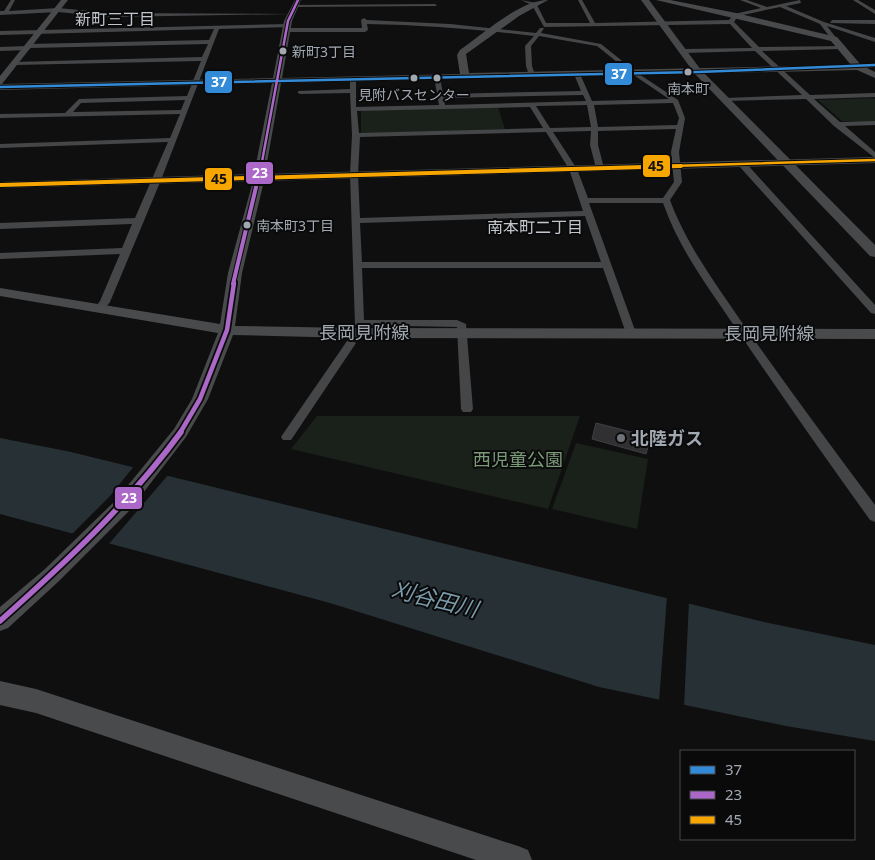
<svg xmlns="http://www.w3.org/2000/svg" width="875" height="860" font-family="'Noto Sans','Noto Sans JP',sans-serif">
<rect width="100%" height="100%" fill="#0f0f10"/>
<g fill="#1a201a">
<polygon points="873,98 875,99 875,122 842,121 818,100"/>
<polygon points="498,107 505,129 361,134 361,110"/>
<polygon points="317,416 580,416 548,509 291,449"/>
<polygon points="576,443 648,459 637,529 552,509"/>
</g>
<polygon fill="#273034" points="0,438 71,452 764,622 875,645 875,741 786,726 599,687 330,603 0,514"/>
<g fill="#0f0f10">
<polygon points="135,465 169,474 108,545 71,535 110,496"/>
<polygon points="667,596 689,601 684,707 659,702"/>
</g>
<polygon fill="#303032" stroke="#3f4044" points="596,423 651,437 646,454 592,439"/>
<g fill="none" stroke-linecap="round" stroke-linejoin="round">
<g fill="#444648" fill-rule="evenodd">
<polygon points="11,0 15,0 9,11 58,8 110,13 294,14 110,17 58,12 0,15 0,11 4,11"/>
<polygon points="521,0 536,3 546,23 590,23 578,0 582,0 595,23 729,20 734,14 761,8 740,0 747,0 767,7 800,0 801,3 786,6 824,22 875,38 875,42 827,26 837,39 832,40 820,24 780,7 738,16 734,22 759,47 843,46 841,49 762,51 810,95 875,93 875,97 814,99 840,122 875,121 875,125 845,126 875,152 875,158 834,126 806,99 724,101 724,99 726,98 802,95 755,51 684,53 681,51 684,49 752,48 730,24 544,27 532,5"/>
<polygon points="853,0 858,0 875,10 875,14"/>
<polygon points="435,4 437,6 292,7 295,5"/>
<path d="M364,18l3,2 83,4 86,9 4,-5h4l-3,5 60,11 35,28 42,28 7,18 -6,34 3,30 -12,18c17,46 46,84 73,124 43,61 87,121 132,181v17l-5,-2c-46,-64 -91,-128 -135,-193 -27,-40 -56,-78 -72,-124h-74l47,130 -5,3 -5,-3 -23,-65h-241l2,52h93l9,4 7,85 -2,3h-8l-2,-3 -4,-82 -102,-2 -5,-151 2,-39 -2,-42 -50,1 -2,-1v-2l52,-2v-10l3,-2 3,2v28l83,-2 -5,-28 3,-2 3,2 3,17 138,-3 -7,-17 3,-2 3,2 12,27 77,-2 -37,-25 -35,-28 -6,-1 -52,-9 -8,10 1,20 3,9 -3,2 -3,-2 -3,-9 -1,-20 9,-10c-56,-7 -111,-11 -167,-12l1,6 -3,2h-79l-3,-2 3,-2h76l-1,-8zM583,95l3,6 -141,4 -1,-7zM673,103l6,15 -2,7 -79,2 -4,-22zM587,105l4,22 -41,1 -14,-22zM530,107l13,21 -184,5 -2,-22zM676,129l-5,23 3,30 -11,16h-75l-11,-29 -24,-37 38,-1 -1,14 6,23 4,2 4,-2 -6,-23v-14zM546,132l23,37 14,42 -223,7 -2,-44 2,-37zM585,216l16,46h-239l-2,-39z"/>
<polygon points="832,20 875,20 875,24 830,23"/>
<path d="M287,24l2,3 -70,2 -58,151 -51,122 -7,9h-8l-1,-2 6,-8 20,-47 -120,5v-6l122,-5 10,-24 -132,5v-6l135,-5 33,-76 -168,6v-4l170,-6 10,-24 -180,4v-4l65,-1 14,-14 108,-3 14,-35 -186,4 -2,-3 189,-5 6,-13 -177,4 -3,2 -28,1v-4l26,-1 3,-2 180,-4 5,-11 -214,6v-4zM185,100l-4,10 -108,2 8,-9z"/>
<polygon points="875,63 875,67 858,69 855,67"/>
<polygon points="739,162 745,162 875,305 875,314 871,313 739,166"/>
<polygon points="351,340 356,343 291,440 283,440 281,437 283,434 347,341"/>
</g>
<g fill="#484a4c" fill-rule="evenodd">
<path d="M61,0h7l-66,84 271,-6 11,-57 11,-21h6l-9,21 -10,57 178,-4 -3,-19 3,-5c23,-16 60,-50 88,-50l-29,16 -53,38 3,19 382,-8 -20,-24 -175,-41h14l66,13 101,24 24,28 14,7v6l-18,-8 -576,13 -16,91 610,-17v6l-611,18 -22,92 -7,53 118,2 522,1v10l-522,-1 -120,-3 -25,64 -22,38 -56,73 -71,71 -51,47 -8,3v-24l45,-38 71,-69 58,-71 18,-30 26,-66 -218,-37v-8l220,36 8,-51 25,-92 -253,7v-6l254,-8 18,-91 -272,7v-14z"/>
<polygon points="0,681 36,689 518,846 528,850 532,860 476,860 36,713 0,705"/>
</g>
<polygon fill="#46484a" fill-rule="evenodd" points="641,0 649,0 701,70 875,245 875,257 870,256 695,74"/>
<defs>
<polyline id="bus-1" points="0,87 698,72 875,65"/>
<polyline id="bus-2-far3" points="261,167 288,21 298,0"/>
<polyline id="bus-2-far2" points="233,284 261,166"/>
<polyline id="bus-2-far1" points="180,433 200,399 227,330 234,283"/>
<path id="bus-2" d="M0,621c66,-59 128,-117 181,-189"/>
<polyline id="bus-3-far1" points="638,167 875,160"/>
<polyline id="bus-3" points="0,185 681,166"/>
</defs>
<use href="#bus-1" stroke="#0a0a0b" stroke-width="4.5"/>
<use href="#bus-2-far3" stroke="#0a0a0b" stroke-width="4.5"/>
<use href="#bus-2-far2" stroke="#0a0a0b" stroke-width="6"/>
<use href="#bus-2-far1" stroke="#0a0a0b" stroke-width="8"/>
<use href="#bus-2" stroke="#0a0a0b" stroke-width="9"/>
<use href="#bus-3-far1" stroke="#0a0a0b" stroke-width="4.5"/>
<use href="#bus-3" stroke="#0a0a0b" stroke-width="6"/>
<use href="#bus-1" stroke="#338bd7" stroke-width="2.5"/>
<use href="#bus-2-far3" stroke="#ac68c9" stroke-width="2.5"/>
<use href="#bus-2-far2" stroke="#ac68c9" stroke-width="4"/>
<use href="#bus-2-far1" stroke="#ac68c9" stroke-width="4.5"/>
<use href="#bus-2" stroke="#ac68c9" stroke-width="5.5"/>
<use href="#bus-3-far1" stroke="#f7a600" stroke-width="2.5"/>
<use href="#bus-3" stroke="#f7a600" stroke-width="4"/>
</g>
<g fill="#a1a8b1" stroke="#0a0a0b" stroke-width="2">
<circle cx="283" cy="51" r="4.5"/>
<circle cx="688" cy="72" r="4.5"/>
<circle cx="414" cy="78" r="4.5"/>
<circle cx="437" cy="78" r="4.5"/>
<circle cx="247" cy="225" r="4.5"/>
</g>
<circle fill="#6e7279" stroke="#0a0a0b" stroke-width="2" cx="621" cy="438" r="5"/>
<g text-anchor="middle" dominant-baseline="central" stroke-width="4" stroke-linejoin="round" paint-order="stroke">
<g font-size="14" fill="#a1a8b1" stroke="#0a0a0b" text-anchor="start">
<text x="292" y="51">新町3丁目</text>
<text x="688" y="88" text-anchor="middle">南本町</text>
<text x="414" y="94" text-anchor="middle">見附バスセンター</text>
<text x="256" y="225">南本町3丁目</text>
</g>
<g font-size="16" fill="#c1c6cd" stroke="#0a0a0b">
<text x="115" y="19">新町三丁目</text>
<text x="535" y="227">南本町二丁目</text>
</g>
<g font-size="18" fill="#a1a8b1" stroke="#0a0a0b">
<text x="364" y="332">長岡見附線</text>
<text x="769" y="333">長岡見附線</text>
</g>
<g font-size="18" font-weight="bold" fill="#a1a8b1" stroke="#0a0a0b" text-anchor="start">
<text x="631" y="438">北陸ガス</text>
</g>
<g font-size="18" fill="#7b9b78" stroke="#0a0a0b">
<text x="518" y="459">西児童公園</text>
</g>
<g font-size="22" font-style="italic" fill="#799bab" stroke="#0a0a0b">
<text transform="translate(435 598) rotate(14)">刈谷田川</text>
</g>
</g>
<g stroke="#0a0a0b" stroke-width="2">
<rect x="604" y="62" width="29" height="24" rx="5" fill="#338bd7"/>
<rect x="204" y="70" width="29" height="24" rx="5" fill="#338bd7"/>
<rect x="642" y="154" width="29" height="24" rx="5" fill="#f7a600"/>
<rect x="245" y="161" width="29" height="24" rx="5" fill="#ac68c9"/>
<rect x="204" y="167" width="29" height="24" rx="5" fill="#f7a600"/>
<rect x="114" y="486" width="29" height="24" rx="5" fill="#ac68c9"/>
</g>
<g font-size="14" text-anchor="middle" font-weight="bold" fill="#fff">
<text x="619" y="79">37</text>
<text x="219" y="87">37</text>
<text x="260" y="178">23</text>
<text x="129" y="503">23</text>
</g>
<g font-size="14" text-anchor="middle" font-weight="bold" fill="#111">
<text x="656" y="171">45</text>
<text x="219" y="184">45</text>
</g>
<rect x="680" y="750" width="175" height="90" fill="#0a0a0b" stroke="#46494d"/>
<rect x="690" y="766" width="25" height="8" fill="#338bd7" stroke="#46494d"/>
<text x="725" y="775" font-size="15" fill="#a1a8b1">37</text>
<rect x="690" y="791" width="25" height="8" fill="#ac68c9" stroke="#46494d"/>
<text x="725" y="800" font-size="15" fill="#a1a8b1">23</text>
<rect x="690" y="816" width="25" height="8" fill="#f7a600" stroke="#46494d"/>
<text x="725" y="825" font-size="15" fill="#a1a8b1">45</text>
</svg>
